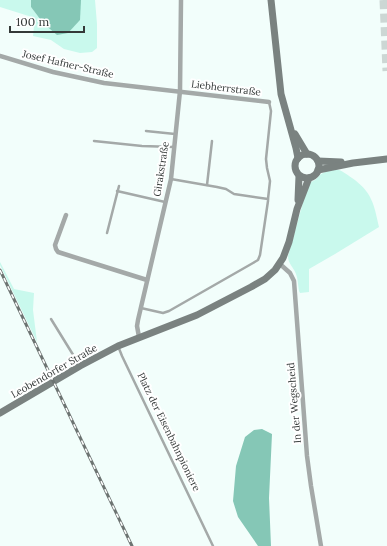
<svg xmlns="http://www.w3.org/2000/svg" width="387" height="546" font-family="Lora,serif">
<rect width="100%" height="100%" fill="#f2fefb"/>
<g fill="#c9f9ed">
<polygon points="0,0 31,0 31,7 43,23 81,0 95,0 97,24 97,48 92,52 80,53 64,49 51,40 33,36 35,18 0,7"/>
<path d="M335,169c7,1 11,5 17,9 20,14 22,26 27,49l-44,27 -26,15v23l-9,1 -1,-2c-1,-5 -1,-12 -3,-17 -3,-8 -8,-10 -8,-18l19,-68 4,-6 4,-2 6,-6 6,-3z"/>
<polygon points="0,262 14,289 34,293 33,310 37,342 0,265"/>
</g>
<g fill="#85c7b6">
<polygon points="31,0 81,0 80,20 68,33 57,35 43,23 31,7"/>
<polygon points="262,429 272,434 269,498 271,546 258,546 238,517 233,501 236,466 245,437 254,430"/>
</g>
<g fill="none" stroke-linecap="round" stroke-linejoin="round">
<polyline stroke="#ccd7d4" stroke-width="9" stroke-dasharray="9 4.5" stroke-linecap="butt" points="384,0 387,71"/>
<g stroke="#a4a9a8" stroke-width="2.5">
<polyline points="146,131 175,134"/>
<polyline points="94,141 142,146 174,147"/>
<polyline points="207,185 212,141"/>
<polyline points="117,191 165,202"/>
<polyline points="268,199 270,181 267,168 266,159 271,111 269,102"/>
<polyline points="107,233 119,186"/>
<polyline points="141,308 163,313 169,311 253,263 258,260 260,255 268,201 268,199 234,194 226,189 217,187 171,179"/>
<polyline points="51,319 80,366"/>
<polyline points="118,346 122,356 213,546"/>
</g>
<g stroke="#a4a9a8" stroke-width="4.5">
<polyline points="0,56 53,72 104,83 269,102"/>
<polyline points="66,215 55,245 56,249 58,252 147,280"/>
<polyline points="280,264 290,273 294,281 307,456 311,486 321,546"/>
<polyline points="139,337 137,326 138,320 171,179 180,91 181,0"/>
</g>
<g stroke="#7a8280" stroke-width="7">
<polyline points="271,0 281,94 296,148 298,158"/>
<polyline points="295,134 307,154"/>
<circle cx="307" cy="166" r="12"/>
<polyline points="318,161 341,162"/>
<polyline points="318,170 353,163 387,159"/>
<polyline points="298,200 299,176"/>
<polyline points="0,413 80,366 118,346 197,315 251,287 265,279 275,270 283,258 289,242 297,209 309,178"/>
</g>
<defs>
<polyline id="rail" points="0,270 132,546"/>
</defs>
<use href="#rail" stroke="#6d7472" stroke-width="3"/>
<use href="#rail" stroke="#fff" stroke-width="1.5" stroke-dasharray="4.5" stroke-linecap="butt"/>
</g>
<g text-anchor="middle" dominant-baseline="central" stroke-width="4" stroke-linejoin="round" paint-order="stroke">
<g font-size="10" fill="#343938" stroke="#fff">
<text transform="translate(68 64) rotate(13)">Josef Hafner-Straße</text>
<text transform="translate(226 88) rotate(7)">Liebherrstraße</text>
<text transform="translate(161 169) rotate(-81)">Girakstraße</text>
<text transform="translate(54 371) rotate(-30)">Leobendorfer Straße</text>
<text transform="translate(294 403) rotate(-95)">In der Wegscheid</text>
<text transform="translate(169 432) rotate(64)">Platz der Eisenbahnpioniere</text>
</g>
</g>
<path d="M10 26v6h74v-6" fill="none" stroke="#343938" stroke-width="2"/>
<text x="16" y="26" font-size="12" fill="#343938" stroke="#ffffff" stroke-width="3" paint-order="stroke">100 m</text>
</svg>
